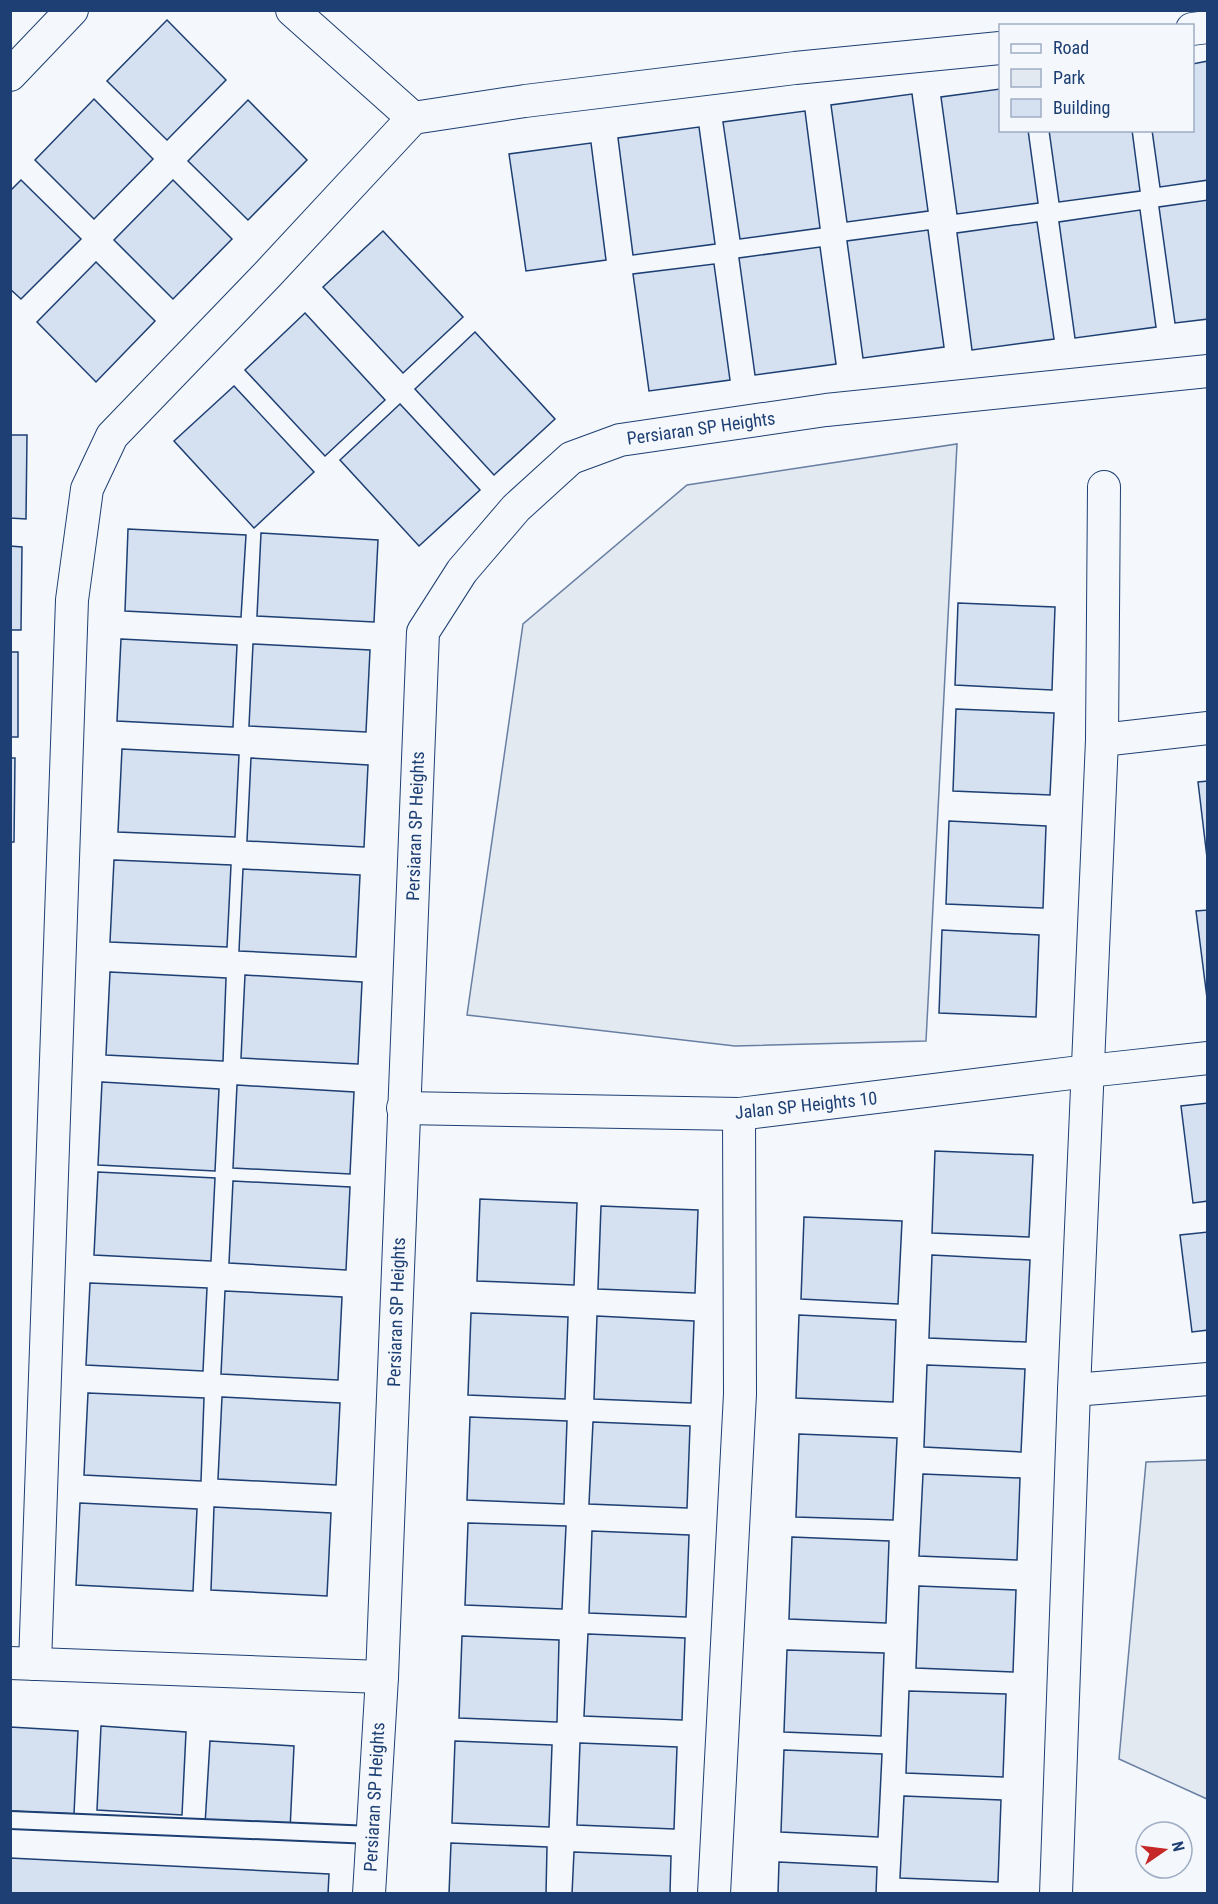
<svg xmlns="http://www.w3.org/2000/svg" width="1218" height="1904" font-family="'Roboto Condensed',sans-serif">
<rect width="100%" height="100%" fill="#f4f7fb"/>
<g fill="#e3e9f0" stroke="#687fa3" stroke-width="1.5">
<polygon points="957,444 926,1041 735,1046 467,1015 523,624 687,485"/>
<polygon points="1207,1460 1208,1460 1207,1799 1119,1759 1146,1462"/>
</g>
<g fill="#d5e0f0" stroke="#1d3f73" stroke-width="1.5">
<polygon points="167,20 226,80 167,140 107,81"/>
<polygon points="1208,61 1208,180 1160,187 1152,130 1192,130 1192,64"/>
<polygon points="1000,89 1000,130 1028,130 1038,203 957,214 941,97"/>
<polygon points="912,94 928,211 847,222 831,105"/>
<polygon points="94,99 153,159 94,219 35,160"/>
<polygon points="248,100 307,160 248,220 188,161"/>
<polygon points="805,111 820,228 740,239 723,122"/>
<polygon points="699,127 715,244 633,255 618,138"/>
<polygon points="1049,130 1132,130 1140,191 1059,202"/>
<polygon points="591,143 606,260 526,271 509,154"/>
<polygon points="21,180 81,239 21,299 10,289 10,191"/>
<polygon points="173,180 232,239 173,299 114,240"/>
<polygon points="1208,200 1208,319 1175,323 1159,207"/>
<polygon points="1140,210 1156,327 1075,338 1059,222"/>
<polygon points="1037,222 1054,339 972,350 957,233"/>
<polygon points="928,230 944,347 863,358 847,241"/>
<polygon points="383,231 463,317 403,373 323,287"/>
<polygon points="820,247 836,364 755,375 739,258"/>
<polygon points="96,262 155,321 96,382 37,322"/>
<polygon points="714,264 730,380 649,391 633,274"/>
<polygon points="305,313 385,400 325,456 245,370"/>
<polygon points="475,332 555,419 494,475 415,389"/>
<polygon points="234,386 314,472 254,528 174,441"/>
<polygon points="400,404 480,490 419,546 340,460"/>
<polygon points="10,435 27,435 26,519 10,518"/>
<polygon points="128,529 246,535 241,617 125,611"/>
<polygon points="261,533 378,540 374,622 257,616"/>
<polygon points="10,546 22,547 21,630 10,630"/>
<polygon points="958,603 1055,607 1052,690 955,685"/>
<polygon points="121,639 237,645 233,727 117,721"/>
<polygon points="253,644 370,650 366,732 249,726"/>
<rect x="10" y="652" width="8" height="85"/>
<polygon points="956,709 1054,713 1050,795 953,791"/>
<polygon points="122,749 239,755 235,837 118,832"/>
<polygon points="10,758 15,758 14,842 10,842"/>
<polygon points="251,758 368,765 364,847 247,841"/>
<polygon points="1208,781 1208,866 1198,782"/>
<polygon points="949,821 1046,826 1043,908 946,904"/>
<polygon points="114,860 231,865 227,947 110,942"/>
<polygon points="243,869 360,875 356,957 239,951"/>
<polygon points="1208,910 1208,1006 1196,911"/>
<polygon points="942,930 1039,935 1036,1017 939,1013"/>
<polygon points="110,972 226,978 223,1061 106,1055"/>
<polygon points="245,975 362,982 358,1064 241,1058"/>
<polygon points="102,1082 219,1089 215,1171 98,1165"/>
<polygon points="237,1085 354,1092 350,1174 233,1168"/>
<polygon points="1208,1103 1208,1201 1193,1203 1181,1106"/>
<polygon points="935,1151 1033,1155 1029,1237 932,1233"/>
<polygon points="98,1172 215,1178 211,1261 94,1255"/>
<polygon points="233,1181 350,1187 346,1270 229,1263"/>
<polygon points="480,1199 577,1203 574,1285 477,1281"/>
<polygon points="601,1206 698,1210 695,1293 598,1289"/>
<polygon points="804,1217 902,1221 898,1304 801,1299"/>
<polygon points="1208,1232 1208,1330 1192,1332 1180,1235"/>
<polygon points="932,1255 1030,1260 1026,1342 929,1338"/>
<polygon points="90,1283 207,1288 203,1371 86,1365"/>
<polygon points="225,1291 342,1297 338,1380 221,1374"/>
<polygon points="471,1313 568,1317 565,1399 468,1395"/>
<polygon points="799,1315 896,1320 893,1402 796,1398"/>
<polygon points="597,1316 694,1321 691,1403 594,1399"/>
<polygon points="927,1365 1025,1369 1021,1452 924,1447"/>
<polygon points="88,1393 204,1398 201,1481 84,1475"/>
<polygon points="222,1397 340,1403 336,1485 218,1479"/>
<polygon points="470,1417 567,1421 564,1504 467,1500"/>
<polygon points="593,1422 690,1426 687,1508 589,1504"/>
<polygon points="799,1434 897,1438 893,1520 796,1517"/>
<polygon points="923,1474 1020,1478 1017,1560 919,1556"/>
<polygon points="80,1503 197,1509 193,1591 76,1585"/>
<polygon points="214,1507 331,1513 327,1596 211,1590"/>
<polygon points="468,1523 566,1526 562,1609 465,1605"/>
<polygon points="592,1531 689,1535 686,1617 589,1613"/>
<polygon points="792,1537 889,1541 886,1623 789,1619"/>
<polygon points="919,1586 1016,1590 1013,1672 916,1668"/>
<polygon points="588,1634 685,1638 682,1720 584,1716"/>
<polygon points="462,1636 559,1640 557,1722 459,1718"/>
<polygon points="787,1650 884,1653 881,1736 784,1732"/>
<polygon points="909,1691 1006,1694 1003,1777 906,1773"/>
<polygon points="101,1726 186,1732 182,1815 97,1810"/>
<polygon points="10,1727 78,1731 74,1814 10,1811"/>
<polygon points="210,1741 294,1746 290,1830 205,1825"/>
<polygon points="455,1741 552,1745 549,1827 452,1823"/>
<polygon points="580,1743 677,1747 674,1829 577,1825"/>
<polygon points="784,1750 882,1754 878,1837 781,1832"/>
<polygon points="904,1796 1001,1800 998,1882 900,1878"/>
<polygon points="451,1843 547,1847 546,1894 449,1894"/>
<polygon points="574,1852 671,1856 670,1894 572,1894"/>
<polygon points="10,1858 329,1874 328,1894 10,1894"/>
<polygon points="779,1862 877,1867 876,1894 778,1894"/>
</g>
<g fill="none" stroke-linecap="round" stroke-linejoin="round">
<defs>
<polyline id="lane" points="10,1820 372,1835"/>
<g id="street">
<polyline points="292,10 413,118"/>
<polyline points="1192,29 1208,27"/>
<polyline points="10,75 72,10"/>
<polyline points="1102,740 1208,728"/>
<polyline points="403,1108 739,1114 1088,1071 1208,1058"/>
<polyline points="1074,1390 1208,1379"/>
<polyline points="10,1663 382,1677"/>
<polyline points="35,1664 72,600 87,489 112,436 268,274 413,118 525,101 795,68 1000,48"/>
<polyline points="369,1894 382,1677 423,632 462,571 516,508 571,458 620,440 826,410 1208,371"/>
<polyline points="714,1894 740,1394 739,1114"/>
<polyline points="1056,1894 1074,1390 1102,740 1104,487"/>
</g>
</defs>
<use href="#lane" stroke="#1d3f73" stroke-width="20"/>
<use href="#street" stroke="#1d3f73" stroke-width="34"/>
<use href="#lane" stroke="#f4f7fb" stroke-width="16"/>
<use href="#street" stroke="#f4f7fb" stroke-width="32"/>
</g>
<g text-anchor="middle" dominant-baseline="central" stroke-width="4.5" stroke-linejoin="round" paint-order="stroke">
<g font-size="18" fill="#1d3f73" stroke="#f4f7fb">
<text transform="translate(701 428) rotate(-8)">Persiaran SP Heights</text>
<text transform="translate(415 826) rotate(-88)">Persiaran SP Heights</text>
<text transform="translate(806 1105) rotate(-6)">Jalan SP Heights 10</text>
<text transform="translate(396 1312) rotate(-88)">Persiaran SP Heights</text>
<text transform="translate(374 1797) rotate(-87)">Persiaran SP Heights</text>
</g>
</g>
<rect width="1218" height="1904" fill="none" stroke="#1d3f73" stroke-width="24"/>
<rect x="999" y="24" width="195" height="108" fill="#f4f7fb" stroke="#9eadc5" stroke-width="1.5"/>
<rect x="1011" y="44" width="30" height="9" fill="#f4f7fb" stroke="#9eadc5" stroke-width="1.5"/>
<text x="1053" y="54" font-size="18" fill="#1d3f73">Road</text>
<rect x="1011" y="69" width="30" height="18" fill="#e3e9f0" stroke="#9eadc5" stroke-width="1.5"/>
<text x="1053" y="84" font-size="18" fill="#1d3f73">Park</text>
<rect x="1011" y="99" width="30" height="18" fill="#d5e0f0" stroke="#9eadc5" stroke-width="1.5"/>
<text x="1053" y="114" font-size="18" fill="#1d3f73">Building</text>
<g transform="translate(1164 1850) rotate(76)"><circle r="28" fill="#f4f7fb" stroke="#9eadc5" stroke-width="1.5"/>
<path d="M0-4.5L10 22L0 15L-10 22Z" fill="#c62828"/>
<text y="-9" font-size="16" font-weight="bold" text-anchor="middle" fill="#1d3f73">N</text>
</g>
</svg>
